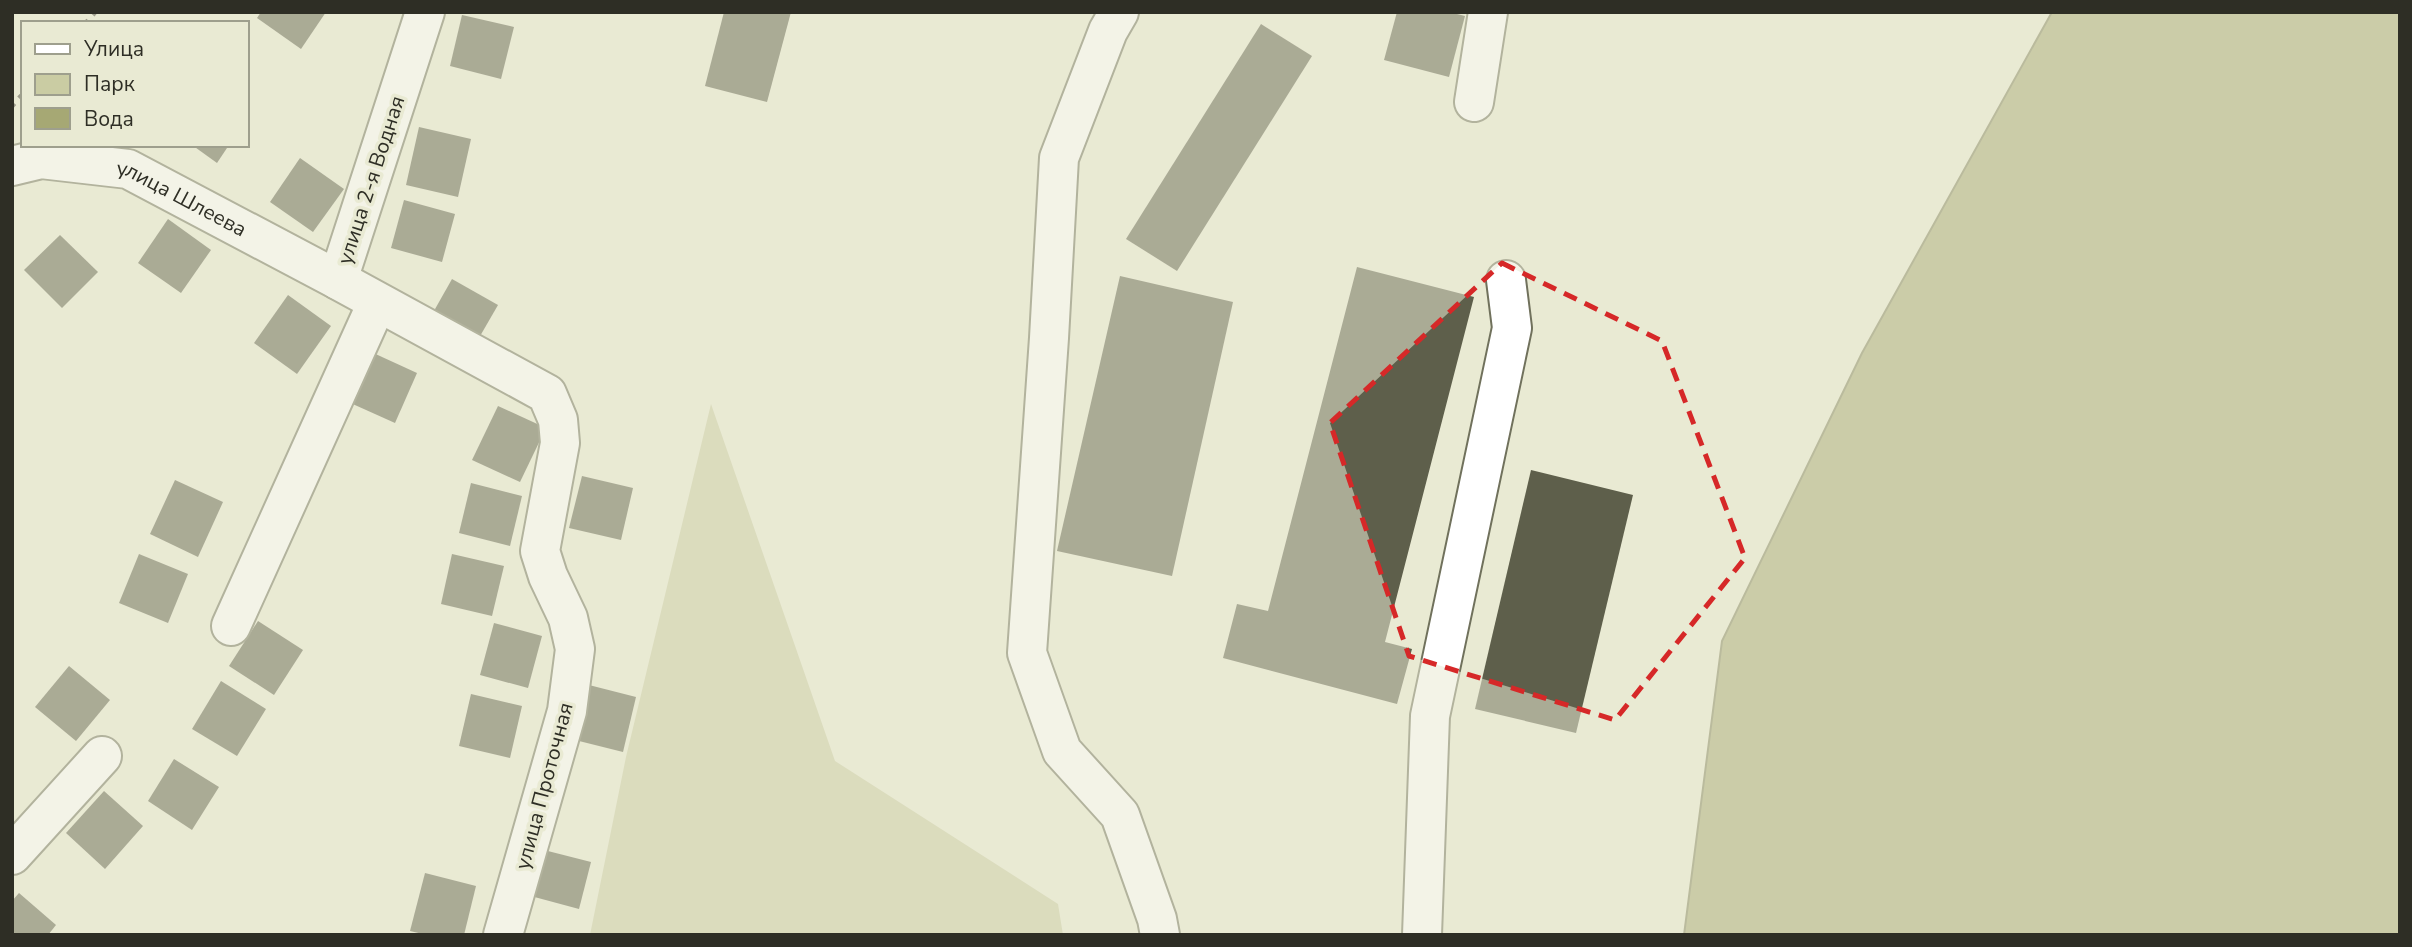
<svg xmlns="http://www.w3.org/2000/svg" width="2412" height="947" font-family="'Nunito Sans',sans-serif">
<rect width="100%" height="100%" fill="#e9ead3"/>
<polygon fill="#cacca3" points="711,404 835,761 1058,904 1063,935 590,935 626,757"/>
<polygon fill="#a6a874" stroke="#82835c" stroke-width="2" points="2052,12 2400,12 2400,935 1684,935 1722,641 1862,353"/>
<g fill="#5e5f4b">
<polygon points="261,12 326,12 301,49 257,18"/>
<polygon points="724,12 791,12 767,102 705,86"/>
<polygon points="1397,12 1449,12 1465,16 1449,77 1384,60"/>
<polygon points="462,15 514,27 501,79 450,66"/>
<polygon points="1261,24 1312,56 1177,271 1126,239"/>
<polygon points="419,127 471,139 458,197 406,185"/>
<polygon points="192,145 229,145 217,163"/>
<polygon points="300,158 344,189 313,232 270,202"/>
<polygon points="404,200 455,214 442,262 391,248"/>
<polygon points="168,219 211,250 181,293 138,263"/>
<polygon points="60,235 98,272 62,308 24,270"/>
<polygon points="1357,267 1474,297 1385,642 1412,649 1397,704 1223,658 1237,604 1268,611"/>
<polygon points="1120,276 1233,302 1172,576 1057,551"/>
<polygon points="452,279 498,305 472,350 426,325"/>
<polygon points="288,295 331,326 297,374 254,343"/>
<polygon points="369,351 417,373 395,423 346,401"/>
<polygon points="498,406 546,428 520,482 472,460"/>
<polygon points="1531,470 1633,495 1576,733 1475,709"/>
<polygon points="582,476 633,488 621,540 569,528"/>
<polygon points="175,480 223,502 198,557 150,534"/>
<polygon points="471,483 522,496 510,546 459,533"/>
<polygon points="139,554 188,574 168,623 119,603"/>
<polygon points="452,554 504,566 492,616 441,604"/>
<polygon points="258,621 303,650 274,695 229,666"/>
<polygon points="494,623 542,636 528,688 480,675"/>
<polygon points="69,666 110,700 76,741 35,707"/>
<polygon points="221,681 266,709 237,756 192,729"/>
<polygon points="585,684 636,697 623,752 571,739"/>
<polygon points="471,694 522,706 510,758 459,746"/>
<polygon points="174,759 219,787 192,830 148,801"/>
<polygon points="104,791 143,826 105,869 66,833"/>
<polygon points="540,849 591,862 579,909 527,895"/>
<polygon points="425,873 476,886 464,935 427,935 410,931"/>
<polygon points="19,893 56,925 48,935 12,935 12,901"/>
</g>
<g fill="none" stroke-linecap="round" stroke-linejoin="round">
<defs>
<g id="minor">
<polyline points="425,12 338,280 547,394 558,420 560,443 540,551 548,576 568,618 575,649 567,711 503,935"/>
<polyline points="1119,12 1108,31 1059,158 1049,338 1027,653 1062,751 1120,815 1157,919 1160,935"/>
<polyline points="1474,102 1488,12"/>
<path id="s1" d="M12,166l29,-7 87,10 210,111"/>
<polyline points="231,626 377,303"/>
<polyline points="12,855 102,756"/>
<polyline points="1422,935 1430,716 1512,328 1506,280"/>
</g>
</defs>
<use href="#minor" stroke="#70715c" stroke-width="42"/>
<use href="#minor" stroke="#fff" stroke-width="38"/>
<g stroke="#414137" stroke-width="5" stroke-dasharray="3.5 7" stroke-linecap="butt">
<polyline points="86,23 95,12"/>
<polyline points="12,106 23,94"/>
</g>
</g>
<path d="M0 0H2412V947H0ZM1502,263l160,78 83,217 -130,162 -206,-64 -79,-233z" fill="#e9ead3" fill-opacity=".55" fill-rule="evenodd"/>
<path fill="none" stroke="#d62828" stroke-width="5" stroke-dasharray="14 9" stroke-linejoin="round" d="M1502,263l160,78 83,217 -130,162 -206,-64 -79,-233z"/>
<g text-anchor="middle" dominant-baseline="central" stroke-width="7" stroke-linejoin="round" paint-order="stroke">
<g font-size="21" fill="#2e2e25" stroke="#e9ead3">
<text transform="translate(371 180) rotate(-72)">улица 2-я Водная</text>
<text stroke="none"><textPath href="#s1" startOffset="178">улица Шлеева</textPath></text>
<text transform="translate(544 786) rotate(-75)">улица Проточная</text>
</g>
</g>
<rect width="2412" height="947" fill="none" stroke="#2e2e25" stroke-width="28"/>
<rect x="21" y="21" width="228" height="126" fill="#e9ead3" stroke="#9e9f8d" stroke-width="2"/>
<rect x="35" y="44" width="35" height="10" fill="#ffffff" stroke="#9e9f8d" stroke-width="2"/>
<text x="84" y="56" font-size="21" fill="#2e2e25">Улица</text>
<rect x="35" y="74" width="35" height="21" fill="#cacca3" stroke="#9e9f8d" stroke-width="2"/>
<text x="84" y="91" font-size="21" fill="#2e2e25">Парк</text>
<rect x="35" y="108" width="35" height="21" fill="#a6a874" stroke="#9e9f8d" stroke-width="2"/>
<text x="84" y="126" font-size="21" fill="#2e2e25">Вода</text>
</svg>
